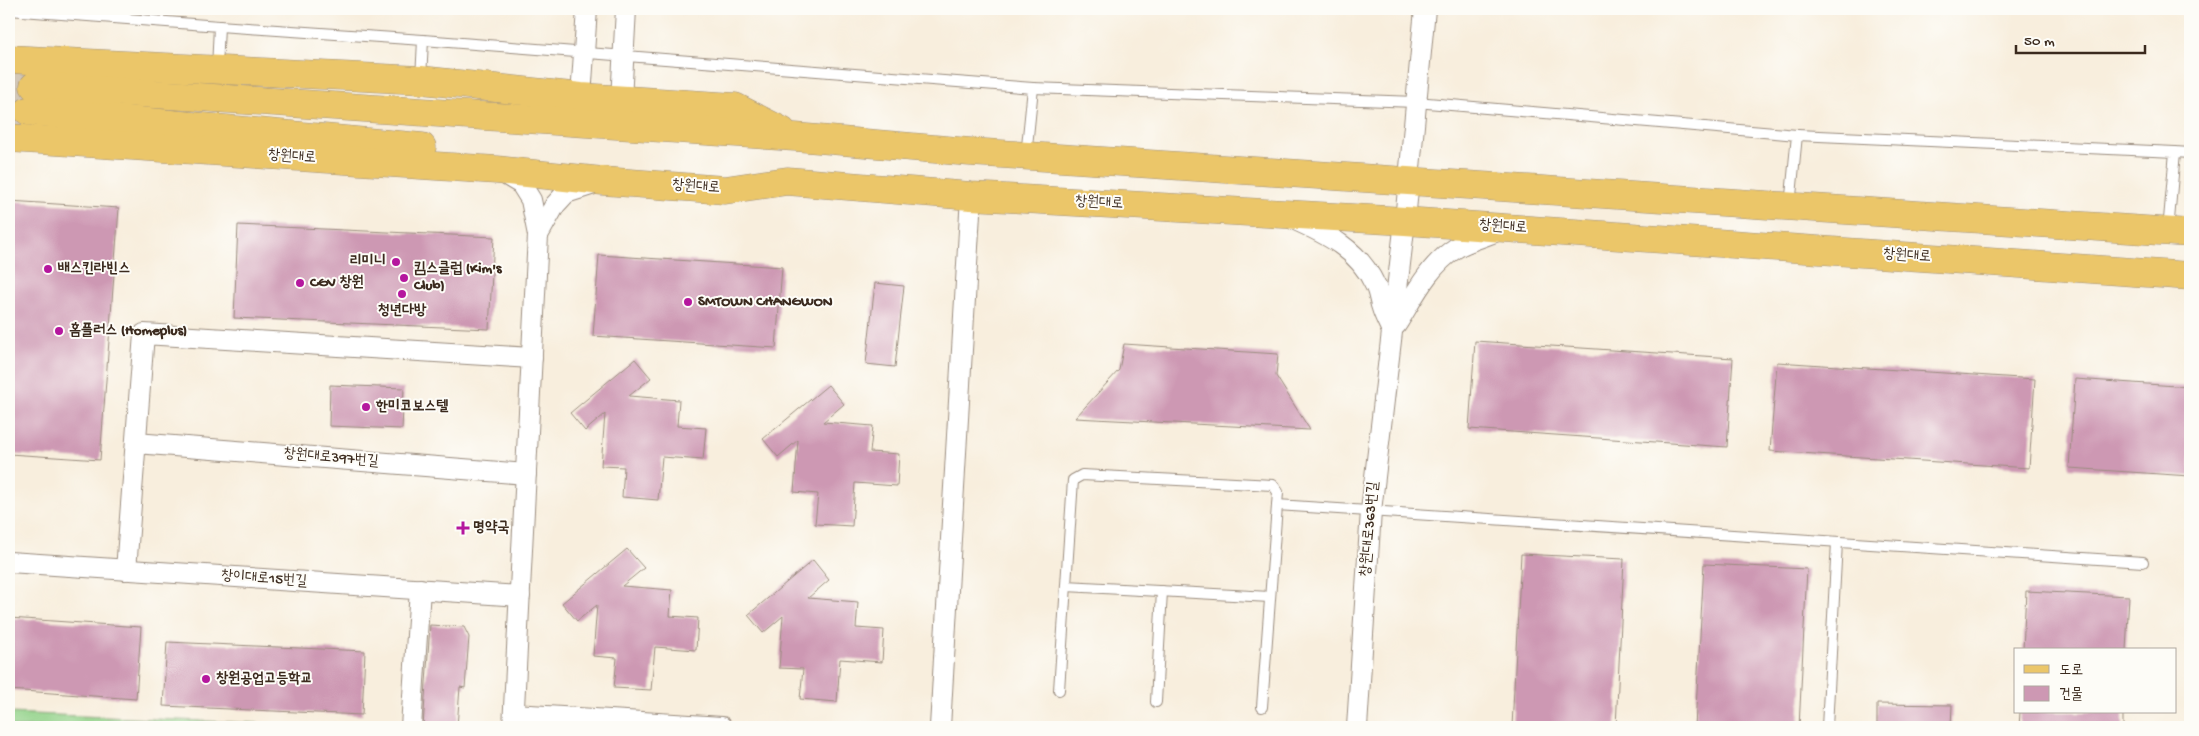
<svg xmlns="http://www.w3.org/2000/svg" width="2199" height="736" font-family="'Gochi Hand','Poor Story',sans-serif">
<rect width="100%" height="100%" fill="#fdfcf7"/>
<filter id="ink" filterUnits="userSpaceOnUse"><feTurbulence type="fractalNoise" baseFrequency=".02" numOctaves="2"/><feDisplacementMap in="SourceGraphic" scale="10" xChannelSelector="R" yChannelSelector="G"/><feConvolveMatrix kernelMatrix="1 2 1 2 8 2 1 2 1" color-interpolation-filters="sRGB"/></filter>
<filter id="wash" filterUnits="userSpaceOnUse"><feTurbulence type="fractalNoise" baseFrequency=".0096" numOctaves="4" result="noise"/><feDisplacementMap in="SourceGraphic" scale="20" xChannelSelector="R" yChannelSelector="G"/><feGaussianBlur stdDeviation="1.12" result="paint"/><feColorMatrix in="noise" values="0 0 0 0 0 0 0 0 0 0 0 0 0 0 0 0 0 1.4 0 .05"/><feComposite in="paint" operator="in"/></filter>
<g filter="url(#wash)">
<rect width="100%" height="100%" fill="#f8eedd"/>
<polygon fill="#92d289" stroke="#667e54" points="9,713 275,724 275,727 9,727"/>
<g id="blocks">
<g fill="#cd98b3">
<polygon points="9,201 119,208 100,460 9,454"/>
<polygon points="238,225 494,237 489,329 234,318"/>
<polygon points="599,255 782,267 776,348 593,336"/>
<polygon points="875,283 904,286 895,367 866,364"/>
<polygon points="1475,341 1733,358 1727,447 1469,429"/>
<polygon points="1124,344 1278,354 1276,376 1310,430 1075,418 1119,370"/>
<polygon points="635,359 651,378 629,396 679,400 677,426 706,428 703,460 662,457 658,500 622,497 624,467 601,466 605,414 585,431 570,413"/>
<polygon points="1777,362 2035,379 2029,468 1770,451"/>
<polygon points="2075,379 2190,387 2190,476 2069,468"/>
<polygon points="330,385 404,388 402,429 329,426"/>
<polygon points="828,385 844,404 823,422 873,426 870,452 899,454 897,486 855,483 852,526 815,524 818,494 794,492 798,440 778,457 763,439"/>
<polygon points="627,549 644,568 622,586 672,590 670,616 698,618 696,650 655,647 651,690 614,688 617,658 593,656 597,605 577,621 562,603"/>
<polygon points="1521,554 1624,559 1616,727 1512,727"/>
<polygon points="813,560 829,580 808,598 858,602 856,628 884,630 882,662 840,659 837,702 800,699 803,669 779,668 783,616 763,633 748,615"/>
<polygon points="1704,564 1807,569 1799,727 1695,727"/>
<polygon points="2026,591 2129,596 2126,650 2023,650"/>
<polygon points="9,618 141,627 136,699 9,690"/>
<polygon points="430,625 464,627 469,637 465,688 460,687 457,727 423,727"/>
<polygon points="167,642 365,651 362,715 163,706"/>
<polygon points="1877,704 1952,705 1951,727 1877,727"/>
<polygon points="2020,712 2123,712 2123,727 2019,727"/>
</g>
</g>
</g>
<g filter="url(#ink)">
<use href="#blocks" fill-opacity="0" stroke="#9a8c7e" stroke-width="1"/>
<g fill="none" stroke-linecap="round" stroke-linejoin="round">
<g stroke="#d2c7b7" stroke-width="28" stroke-dasharray="28 14" stroke-linecap="butt">
<polyline points="9,86 34,86"/>
<polyline points="9,109 28,111"/>
</g>
<defs>
<g id="lane">
<polyline points="9,10 219,26 217,69"/>
<polyline points="219,26 423,40 421,79"/>
<polyline points="423,40 1033,88 1026,156"/>
<polyline points="1033,88 1416,102 1797,135 1790,206"/>
<polyline points="1797,135 2175,152 2168,231"/>
<polyline points="2175,152 2190,153"/>
<polyline points="1277,505 2143,562"/>
<polyline points="1066,586 1270,597"/>
<polyline points="1059,690 1073,480 1082,475 1273,485 1278,492 1262,707"/>
<polyline points="1156,702 1162,591"/>
<polyline points="1827,727 1837,542"/>
</g>
<g id="street">
<polyline points="581,97 587,9"/>
<polyline points="621,100 626,9"/>
<polyline points="501,172 521,184 531,200 538,235 513,727"/>
<path d="M1293,219c34,15 66,31 82,66 4,7 4,15 7,23 2,7 6,14 9,21"/>
<polyline points="538,235 555,205 566,193 597,183"/>
<path d="M1396,325c17,-27 32,-59 60,-77 13,-8 30,-12 44,-18"/>
<polyline points="136,443 526,474"/>
<polyline points="9,562 520,596"/>
<polyline points="126,570 144,334 532,358"/>
<polyline points="514,714 722,727"/>
<polyline points="411,727 420,589"/>
<polyline points="940,727 971,196"/>
<polyline points="1357,727 1371,511 1405,221 1425,9"/>
</g>
<g id="primary">
<polyline points="9,59 421,80 581,97 735,107 782,131"/>
<polyline points="34,86 795,137 970,152 2190,233"/>
<polyline points="28,111 422,147"/>
<polyline points="9,138 497,170 603,181 725,190 787,181 971,196 1405,221 2190,276"/>
</g>
</defs>
<use href="#lane" stroke="#9a8c7e" stroke-width="12"/>
<use href="#street" stroke="#9a8c7e" stroke-width="22"/>
<use href="#primary" stroke="#9a8c7e" stroke-width="29"/>
<use href="#lane" stroke="#fff" stroke-width="10"/>
<use href="#street" stroke="#fff" stroke-width="20"/>
<use href="#primary" stroke="#ebc669" stroke-width="28"/>
</g>
</g>
<g fill="#b5179e" stroke="#fdfcf7" stroke-width="2">
<circle cx="396" cy="262" r="5"/>
<circle cx="48" cy="269" r="5"/>
<circle cx="404" cy="278" r="5"/>
<circle cx="300" cy="283" r="5"/>
<circle cx="402" cy="294" r="5"/>
<circle cx="688" cy="302" r="5"/>
<circle cx="59" cy="331" r="5"/>
<circle cx="366" cy="407" r="5"/>
<path d="M460.5 520.5h5v5h5v5h-5v5h-5v-5h-5v-5h5z"/>
<circle cx="206" cy="679" r="5"/>
</g>
<g text-anchor="middle" dominant-baseline="central" stroke-width="4" stroke-linejoin="round" paint-order="stroke">
<g font-size="15" fill="#3b2a1e" stroke="#fdfcf7">
<text transform="translate(292 157) rotate(4)">창원대로</text>
<text transform="translate(696 187) rotate(4)">창원대로</text>
<text transform="translate(1099 203) rotate(3)">창원대로</text>
<text transform="translate(1503 227) rotate(4)">창원대로</text>
<text transform="translate(1907 256) rotate(4)">창원대로</text>
<text transform="translate(331 458) rotate(5)">창원대로397번길</text>
<text transform="translate(1370 529) rotate(-85)">창원대로363번길</text>
<text transform="translate(264 579) rotate(4)">창이대로15번길</text>
</g>
<g font-size="15" font-weight="bold" fill="#3b2a1e" stroke="#fdfcf7" text-anchor="start">
<text x="386" y="262" text-anchor="end">리미니</text>
<text x="58" y="269">배스킨라빈스</text>
<text x="414" y="269">킴스클럽 (Kim's<tspan x="414" dy="17">Club)</tspan></text>
<text x="310" y="283">CGV 창원</text>
<text x="698" y="302">SMTOWN CHANGWON</text>
<text x="402" y="311" text-anchor="middle">청년다방</text>
<text x="69" y="331">홈플러스 (Homeplus)</text>
<text x="376" y="407">한미코보스텔</text>
<text x="473" y="528">명약국</text>
<text x="216" y="679">창원공업고등학교</text>
</g>
</g>
<rect width="2199" height="736" fill="none" stroke="#fdfcf7" stroke-width="30"/>
<rect x="2014" y="648" width="162" height="65" fill="#fdfcf7" stroke="#afa8a0"/>
<rect x="2024" y="665" width="25" height="8" fill="#ebc669" stroke="#afa8a0"/>
<text x="2059" y="674" font-size="15" fill="#3b2a1e">도로</text>
<rect x="2024" y="686" width="25" height="15" fill="#cd98b3" stroke="#afa8a0"/>
<text x="2059" y="698" font-size="15" fill="#3b2a1e">건물</text>
<path d="M2016 45v8h129v-8" fill="none" stroke="#3b2a1e" stroke-width="2.5"/>
<text x="2024" y="45" font-size="15" fill="#3b2a1e" stroke="#fdfcf7" stroke-width="4" paint-order="stroke">50 m</text>
</svg>
